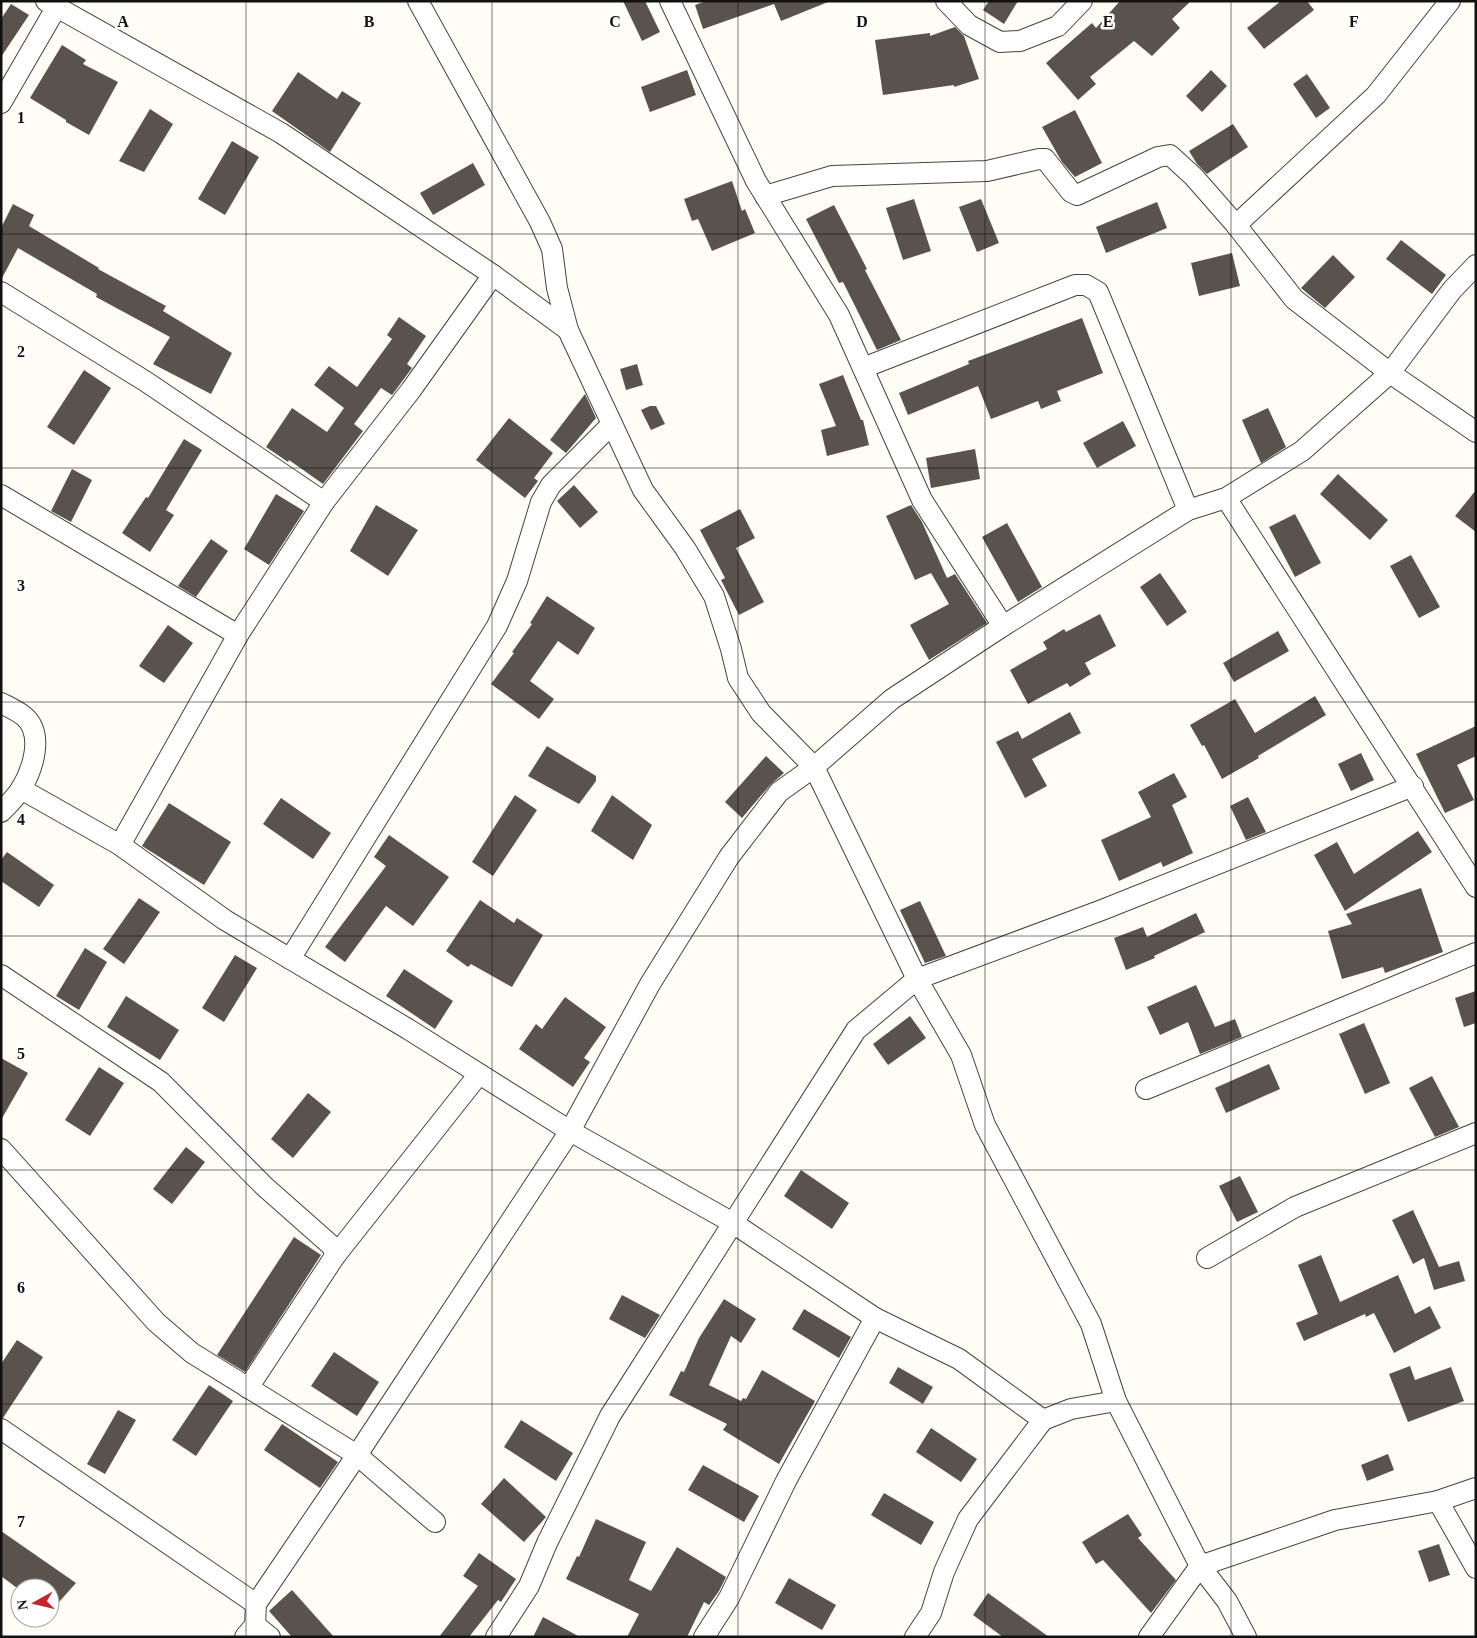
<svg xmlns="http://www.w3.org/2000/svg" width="1477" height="1638" font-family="'Times New Roman',serif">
<rect width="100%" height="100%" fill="#fffdf5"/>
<g fill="#5a524d">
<polygon points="623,1 645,1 660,32 642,41"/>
<polygon points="706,1 828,1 828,2 781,21 774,4 703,29 695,5"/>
<polygon points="989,1 1018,1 1004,24 983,10"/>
<polygon points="1120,1 1191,1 1172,19 1180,28 1152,56 1134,41 1090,77 1096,84 1078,100 1046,63 1092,23 1096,28"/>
<polygon points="1281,1 1307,1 1314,10 1264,49 1247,28"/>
<polygon points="11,4 29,15 1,57 1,19"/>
<polygon points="955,27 964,36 979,79 954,87 954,85 883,95 875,40 930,33 930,36"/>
<polygon points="62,45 86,60 83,64 118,82 89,135 66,122 66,120 30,98"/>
<polygon points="687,70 696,95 650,112 641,87"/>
<polygon points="1211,70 1227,86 1202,112 1186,96"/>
<polygon points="298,72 337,99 342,91 361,103 330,152 272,111"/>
<polygon points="1307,74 1330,108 1316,118 1293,84"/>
<polygon points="150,109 173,124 144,172 119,161"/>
<polygon points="1075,110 1102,163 1075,177 1062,162 1042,127"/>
<polygon points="1233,124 1248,147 1207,174 1197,164 1189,151"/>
<polygon points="232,141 259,157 225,215 198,199"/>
<polygon points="473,163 485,185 433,215 420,193"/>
<polygon points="732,181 742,211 745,209 755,233 712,251 698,219 692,221 684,199"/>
<polygon points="914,199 931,251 903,260 886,208"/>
<polygon points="981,199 999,243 977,252 959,207"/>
<polygon points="1157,202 1167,228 1106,253 1096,227"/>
<polygon points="13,204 34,215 29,226 99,268 98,269 166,306 163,311 232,353 211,394 153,364 170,337 96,297 97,294 18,248 1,280 1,228"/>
<polygon points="834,205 867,269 865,270 901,340 877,350 843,282 839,283 806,219"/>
<polygon points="1401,240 1446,275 1432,294 1386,259"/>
<polygon points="1232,253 1240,286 1199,296 1191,263"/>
<polygon points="1333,255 1355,277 1325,308 1301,288"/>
<polygon points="399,317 426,336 407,364 412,368 392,395 381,388 354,424 363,431 323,484 289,460 288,462 266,447 292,408 327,432 344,408 314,385 329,366 357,387 392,339 387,335"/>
<polygon points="1082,318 1103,373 1057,391 1061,401 1041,409 1038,401 991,419 978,386 908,415 899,393 969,364 968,361"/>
<polygon points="637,364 643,385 626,390 620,369"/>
<polygon points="84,370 111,388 74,445 47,427"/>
<polygon points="843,375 861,420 863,420 869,445 827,456 821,430 836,426 819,384"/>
<polygon points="585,394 596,418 566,453 550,440"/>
<polygon points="650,406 656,406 665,424 651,430 641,410"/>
<polygon points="1268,408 1286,447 1261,463 1242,420"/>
<polygon points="509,418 553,453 534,478 538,481 525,498 476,460"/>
<polygon points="1123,421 1136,446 1097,468 1083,443"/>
<polygon points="184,439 202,450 166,510 174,515 150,552 122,533 146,497 148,498"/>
<polygon points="975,449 980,479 931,488 926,458"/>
<polygon points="72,469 92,480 71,522 51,511"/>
<polygon points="1338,474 1388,520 1370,540 1320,494"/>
<polygon points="574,485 598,512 580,528 557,501"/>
<polygon points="1476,490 1476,532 1455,516"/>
<polygon points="276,494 304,511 269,565 244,549"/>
<polygon points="376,505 418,530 388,576 350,551"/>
<polygon points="911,505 922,522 947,578 955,574 987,623 929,660 910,625 949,604 931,573 915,580 886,516"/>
<polygon points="740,509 755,538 736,548 764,602 739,615 721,580 725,578 700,530"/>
<polygon points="1295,514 1321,563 1295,577 1269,527"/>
<polygon points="1007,523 1042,587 1018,602 982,537"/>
<polygon points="211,539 228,551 196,597 178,586"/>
<polygon points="1411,555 1440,607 1419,618 1390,566"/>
<polygon points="1160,573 1187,612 1167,626 1140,587"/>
<polygon points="547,596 595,628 578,655 558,641 530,681 554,699 539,719 491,684 514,653 512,652 532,624 530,623"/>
<polygon points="1100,614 1116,646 1085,663 1091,674 1070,687 1067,683 1028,704 1010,670 1047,649 1043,642 1064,629 1066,632"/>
<polygon points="168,625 193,643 164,683 139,666"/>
<polygon points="1278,631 1289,651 1234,682 1223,663"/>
<polygon points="1315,696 1326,715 1258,756 1259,758 1222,779 1204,745 1202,746 1190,725 1235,699 1255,733"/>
<polygon points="1070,712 1081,733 1032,759 1047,786 1025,798 996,742 1018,731 1022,739"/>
<polygon points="1476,726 1476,756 1457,765 1474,800 1445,813 1416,754"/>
<polygon points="547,746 596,776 596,781 579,804 528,776"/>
<polygon points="1361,753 1374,780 1351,791 1338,764"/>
<polygon points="766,756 784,773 770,785 742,818 725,802"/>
<polygon points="1174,773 1187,797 1172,805 1193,853 1163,867 1161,862 1119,881 1101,840 1151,817 1138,792"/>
<polygon points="515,795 537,810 493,876 472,862"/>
<polygon points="612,795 652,825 633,860 591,831"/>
<polygon points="1248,797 1266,832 1246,840 1230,806"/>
<polygon points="281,798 331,833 313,859 263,824"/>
<polygon points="169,803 231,842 204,885 142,846"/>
<polygon points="1418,831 1432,852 1345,911 1314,855 1337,842 1354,874"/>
<polygon points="389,835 449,877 413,926 386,906 345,962 325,947 386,866 374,857"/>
<polygon points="7,852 54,885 39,907 1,881 1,860"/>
<polygon points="1421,888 1443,952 1385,973 1383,967 1342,979 1328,931 1352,924 1346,914"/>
<polygon points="139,898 160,912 124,964 103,949"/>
<polygon points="480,900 514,923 517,918 543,935 512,987 471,964 468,967 446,951"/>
<polygon points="920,901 946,956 925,963 900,910"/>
<polygon points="1196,913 1205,932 1154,956 1155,958 1126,970 1114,938 1143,927 1147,937"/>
<polygon points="85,948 107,962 79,1010 56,996"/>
<polygon points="235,955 257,968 224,1022 202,1008"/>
<polygon points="404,969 453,1001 435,1029 386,996"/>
<polygon points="1196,985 1215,1027 1235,1019 1242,1037 1200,1054 1188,1022 1160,1035 1147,1007"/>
<polygon points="1476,991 1476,1023 1464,1027 1455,998"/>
<polygon points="126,996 179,1030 160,1060 107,1027"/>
<polygon points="565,997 606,1027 584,1058 590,1062 573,1087 519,1049 536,1024 542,1029"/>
<polygon points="910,1016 926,1038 888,1065 873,1044"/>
<polygon points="1364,1023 1390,1083 1365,1094 1339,1034"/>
<polygon points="1,1058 28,1073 1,1120"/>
<polygon points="1269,1064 1280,1089 1226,1113 1215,1088"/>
<polygon points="99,1067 124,1083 90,1136 65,1120"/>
<polygon points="1432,1076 1459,1127 1435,1137 1409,1088"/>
<polygon points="308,1093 331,1112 293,1158 271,1139"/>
<polygon points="186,1147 205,1162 172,1204 153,1189"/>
<polygon points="801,1170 849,1203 832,1229 784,1196"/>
<polygon points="1240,1176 1258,1212 1237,1222 1219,1186"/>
<polygon points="1413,1210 1439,1267 1459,1261 1465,1281 1434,1290 1424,1258 1413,1264 1392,1220"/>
<polygon points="294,1237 321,1255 245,1372 217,1355"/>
<polygon points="1321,1255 1340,1302 1398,1275 1415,1314 1430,1306 1441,1328 1394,1353 1374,1313 1366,1317 1365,1314 1304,1341 1296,1323 1318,1314 1298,1265"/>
<polygon points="622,1295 660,1315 645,1338 609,1319"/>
<polygon points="724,1299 756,1319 741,1343 731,1336 709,1385 741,1401 743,1398 746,1399 762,1370 815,1401 779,1464 723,1430 727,1424 669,1395 681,1371 684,1372 699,1338"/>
<polygon points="804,1309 851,1337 839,1358 792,1329"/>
<polygon points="17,1340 43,1357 3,1418 1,1417 1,1364"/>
<polygon points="334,1352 379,1382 357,1416 311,1386"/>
<polygon points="1410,1366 1415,1380 1451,1367 1464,1401 1408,1422 1389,1374"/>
<polygon points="898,1367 933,1387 923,1404 889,1383"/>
<polygon points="209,1385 233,1401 196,1456 172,1440"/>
<polygon points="118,1410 136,1420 105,1474 87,1464"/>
<polygon points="521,1420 573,1453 556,1481 504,1447"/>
<polygon points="282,1424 338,1462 320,1488 264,1450"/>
<polygon points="931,1428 977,1459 961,1482 916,1452"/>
<polygon points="1388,1454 1394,1470 1367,1481 1361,1465"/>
<polygon points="703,1465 759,1496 744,1522 688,1490"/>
<polygon points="504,1478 546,1517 524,1542 481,1504"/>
<polygon points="884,1493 934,1522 921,1545 871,1515"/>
<polygon points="1128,1514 1142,1535 1138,1538 1176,1580 1151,1613 1103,1560 1096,1564 1082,1542"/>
<polygon points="596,1519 646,1542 629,1580 651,1591 677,1547 726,1577 719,1591 709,1605 704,1602 687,1637 627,1637 639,1614 566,1579 577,1556 579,1557"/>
<polygon points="1,1531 76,1583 50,1612 50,1588 17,1588 1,1576"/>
<polygon points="1439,1544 1450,1575 1429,1582 1418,1551"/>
<polygon points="479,1553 516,1579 501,1602 498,1600 469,1637 439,1637 478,1586 463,1576"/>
<polygon points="789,1578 836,1605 822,1630 775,1603"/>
<polygon points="292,1590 334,1637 292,1637 269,1611"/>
<polygon points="988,1593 1049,1637 1003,1637 973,1615"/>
<polygon points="543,1617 580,1637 533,1637"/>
</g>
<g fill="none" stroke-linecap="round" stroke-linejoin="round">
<defs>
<g id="minor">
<polyline points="46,1 281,133 493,275 568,330"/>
<polyline points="418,1 540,222 552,249 557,288 568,330 643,490 685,548 714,596 731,649 738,678 761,713 814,767 917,979 961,1055 985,1125 1091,1324 1116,1401 1200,1566 1227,1601 1246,1637"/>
<polyline points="670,1 756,181 839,315 922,500 1003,626"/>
<polyline points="946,1 969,25 1000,42 1020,41 1058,26 1082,1"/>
<polyline points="1,103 56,8"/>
<polyline points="765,196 832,176 987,171 1039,159 1045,159 1071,192 1077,195 1158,157 1170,155 1194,177 1236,225 1294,299 1390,373 1476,432"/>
<polyline points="1236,225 1376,95 1450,1"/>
<polyline points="1,292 145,381 324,502"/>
<polyline points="863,368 1075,285 1086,285 1098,292 1188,510"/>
<polyline points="1,495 238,635"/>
<polyline points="1226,498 1476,887"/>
<path d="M1,703c8,4 17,8 24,14 19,18 8,52 -4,72 -5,8 -13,16 -20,23"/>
<polyline points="21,789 120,845 225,920 408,1029 570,1131 733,1223 875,1318 959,1359 1043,1420 1071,1409 1116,1401"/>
<polyline points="120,845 238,635 324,502 411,390 493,275"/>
<polyline points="290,959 497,626 517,581 541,502 551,485 612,424"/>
<polyline points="1,975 161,1082 264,1186 333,1247 335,1256"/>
<polyline points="1146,1089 1476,953"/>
<polyline points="1,1149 156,1322 192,1353 357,1455 435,1522"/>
<polyline points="1207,1258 1295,1207 1476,1133"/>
<polyline points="248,1388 335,1256 479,1074"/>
<polyline points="1,1429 256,1604"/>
<polyline points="1476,1488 1438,1501 1476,1568"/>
<polyline points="255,1625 270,1637"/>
<polyline points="245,1637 255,1625 256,1604 357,1455 570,1131 650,984 729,857 779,792 814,767 892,699 1003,626 1188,510 1226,498 1302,451 1390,373 1452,290 1476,265"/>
<polyline points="496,1637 529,1586 547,1543 610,1416 856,1030 917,979 1102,910 1413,786"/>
<polyline points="704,1637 729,1598 786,1481 875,1318"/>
<polyline points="915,1637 931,1613 944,1572 968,1519 1043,1420"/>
<polyline points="1149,1637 1200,1566 1335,1520 1438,1501"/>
</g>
</defs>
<use href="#minor" stroke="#444" stroke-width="22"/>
<use href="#minor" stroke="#fff" stroke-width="20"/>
</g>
<path fill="none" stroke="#111" stroke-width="1" stroke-opacity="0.55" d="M246,1v1636M492,1v1636M738,1v1636M985,1v1636M1231,1v1636M1,234h1475M1,468h1475M1,702h1475M1,936h1475M1,1170h1475M1,1404h1475"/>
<g font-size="16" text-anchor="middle" font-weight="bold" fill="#111" stroke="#fff" stroke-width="5" stroke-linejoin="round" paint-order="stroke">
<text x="123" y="27">A</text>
<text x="369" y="27">B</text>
<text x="615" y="27">C</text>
<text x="862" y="27">D</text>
<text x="1108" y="27">E</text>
<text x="1354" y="27">F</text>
<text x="21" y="123">1</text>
<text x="21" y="357">2</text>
<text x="21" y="591">3</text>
<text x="21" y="825">4</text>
<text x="21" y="1059">5</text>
<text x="21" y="1293">6</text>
<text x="21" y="1527">7</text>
</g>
<rect width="1477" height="1638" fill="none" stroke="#111111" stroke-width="5"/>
<g transform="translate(35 1603) rotate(262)"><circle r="24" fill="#ffffff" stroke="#a0a0a0"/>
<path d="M0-4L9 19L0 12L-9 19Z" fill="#c4262e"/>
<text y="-8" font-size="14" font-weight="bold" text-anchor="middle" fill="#111111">N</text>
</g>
</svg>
